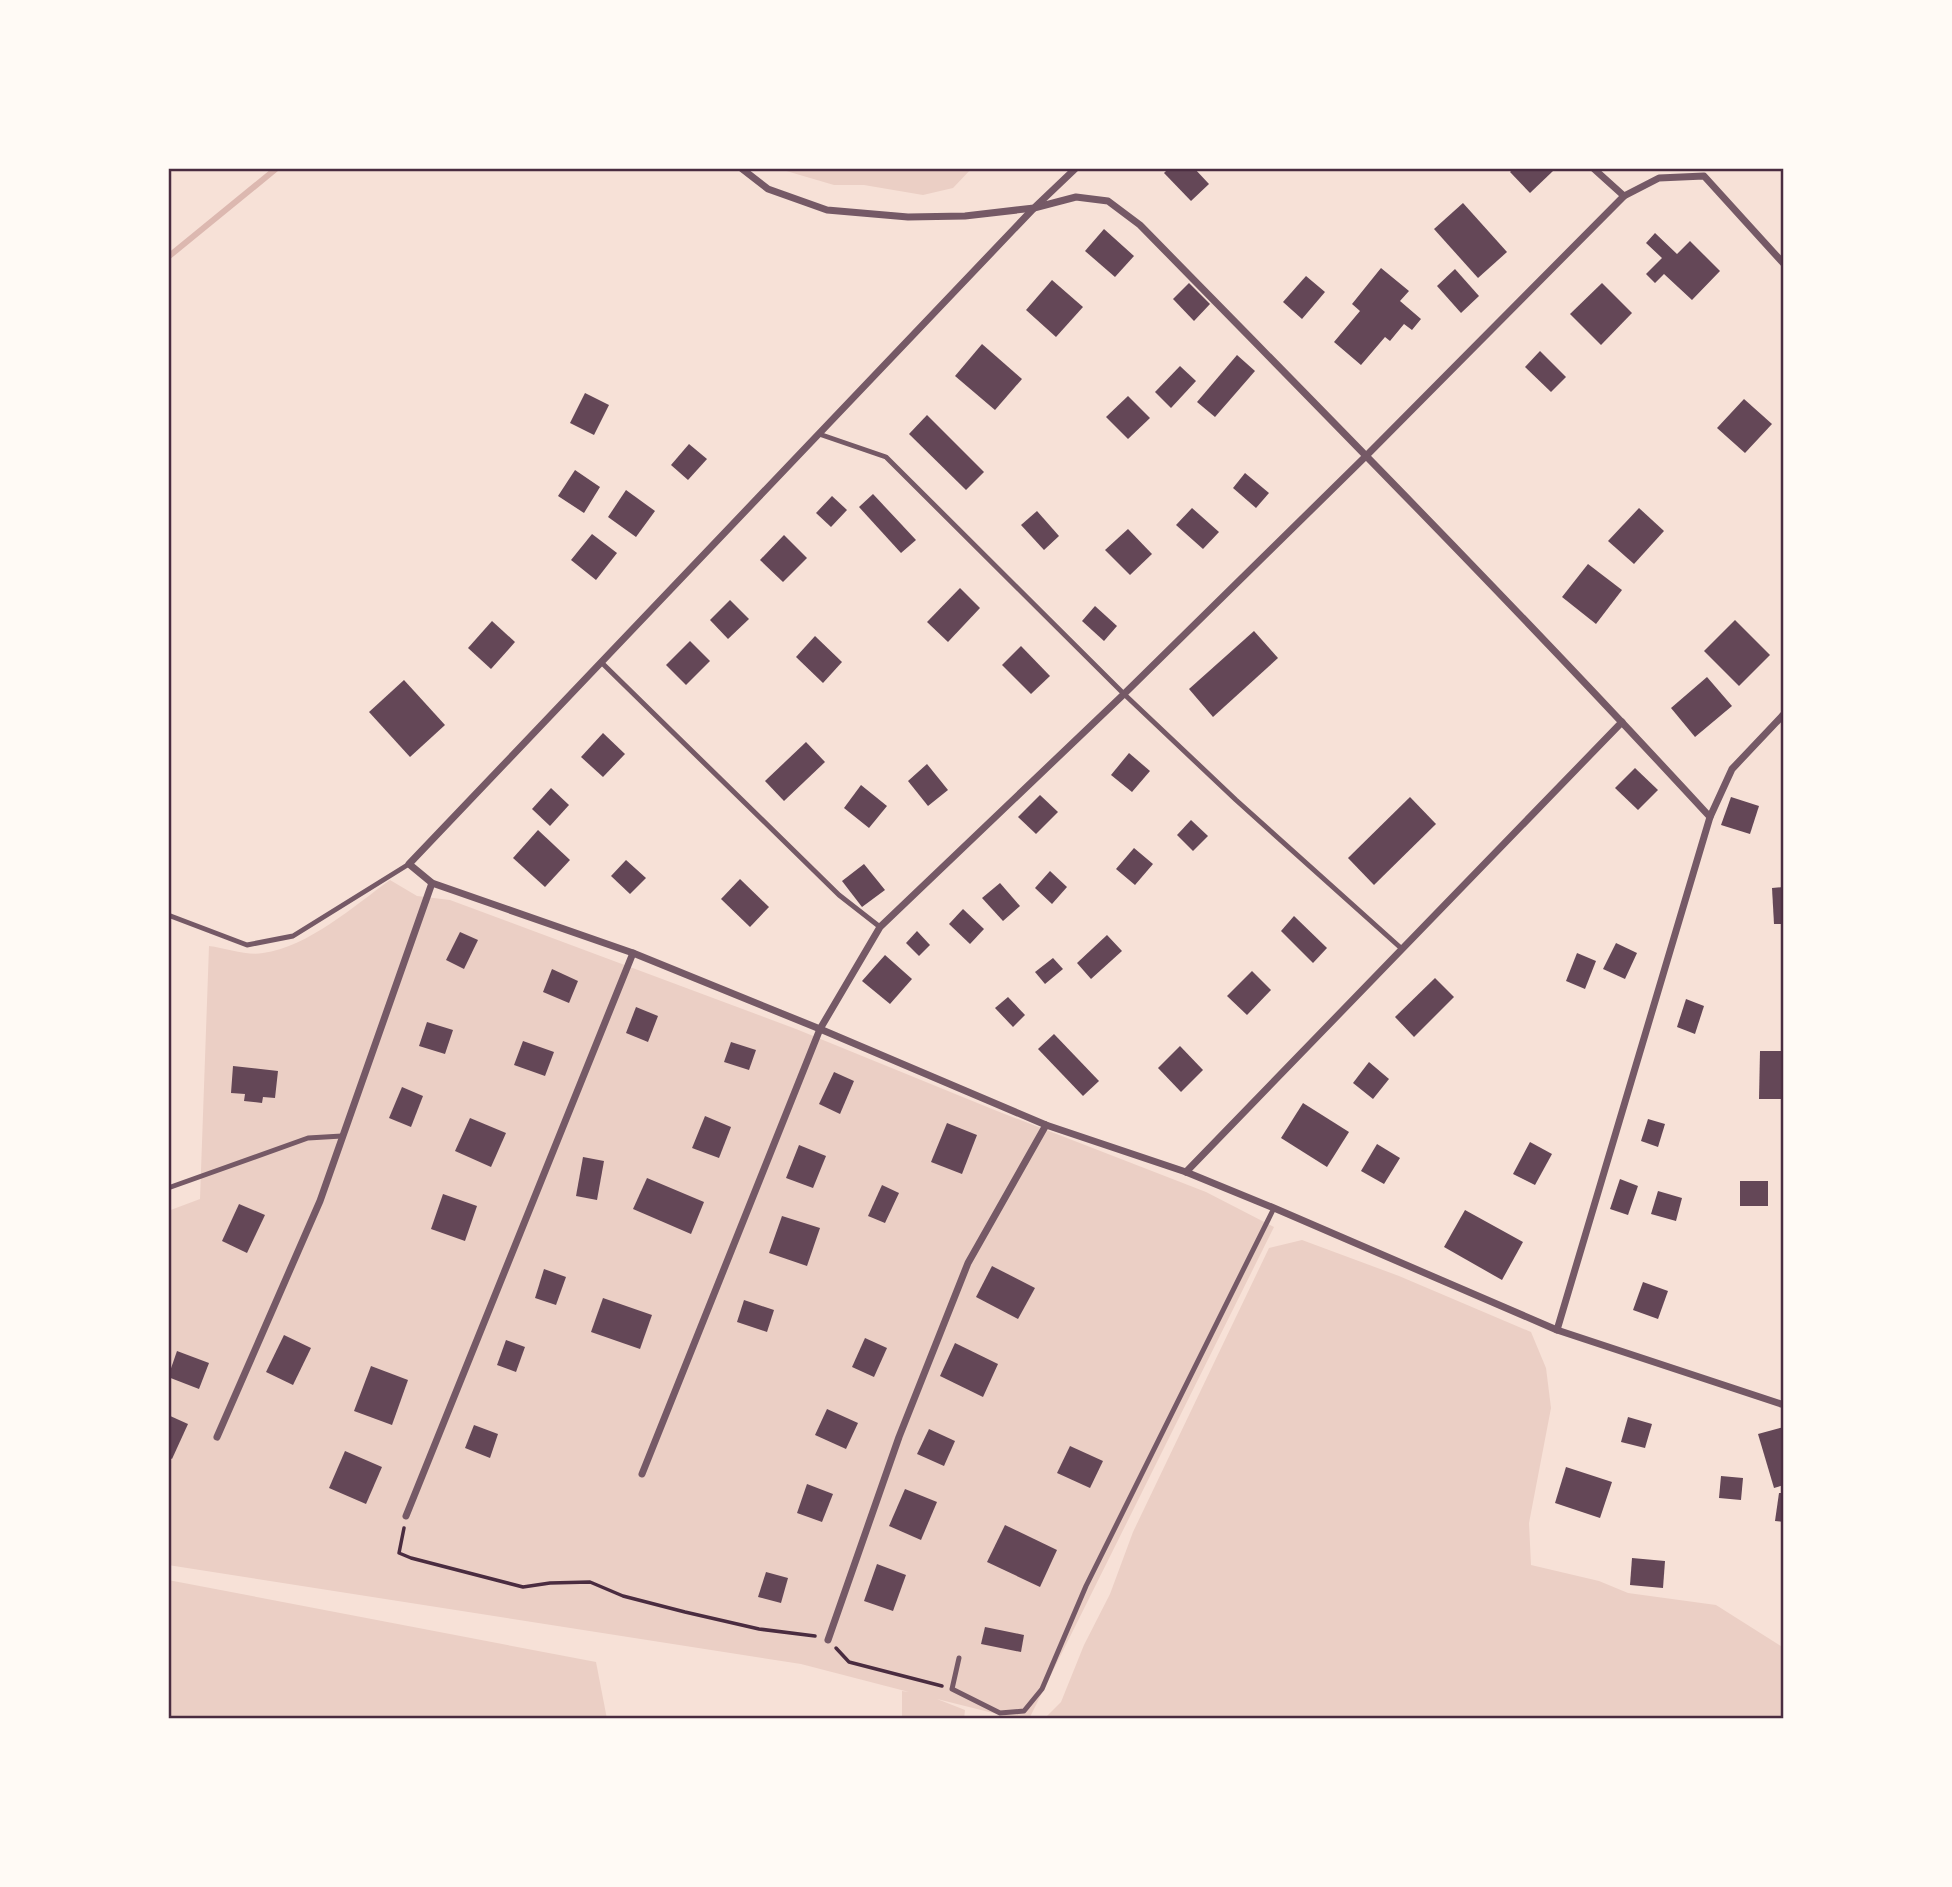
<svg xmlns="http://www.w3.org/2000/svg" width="1952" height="1887" font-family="'Work Sans',sans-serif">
<rect width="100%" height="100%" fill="#f7e1d7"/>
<g fill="#ebcfc5">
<polygon points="776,168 972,168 953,188 923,195 864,185 834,185"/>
<path d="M390,880l27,16 33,4 346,129 201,82 209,81 68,35 -245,492h-12l-80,-20 28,11 -1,9h-62v-28l7,1 -108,-28 -633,-99v-354l32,-12 9,-253c17,2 38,10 54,7 45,-6 91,-47 127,-73z"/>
<polygon points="1302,1240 1399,1276 1531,1332 1546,1368 1551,1408 1529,1523 1531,1565 1599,1581 1628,1593 1716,1605 1784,1648 1784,1719 1044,1719 1061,1702 1084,1645 1110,1594 1133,1532 1269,1248"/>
<polygon points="168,1580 596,1662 607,1719 168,1719"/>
</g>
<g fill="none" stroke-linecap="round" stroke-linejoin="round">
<polyline stroke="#dcb8b0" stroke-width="6" points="168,257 277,168"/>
</g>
<g fill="#644757">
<polygon points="1169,168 1194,168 1209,184 1191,201 1164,173"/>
<polygon points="1514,168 1550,168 1553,171 1530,193 1510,172"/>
<polygon points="1463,203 1507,252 1478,278 1434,229"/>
<polygon points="1104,229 1134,256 1115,277 1085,251"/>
<polygon points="1655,233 1677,254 1690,241 1720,271 1692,300 1664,274 1655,283 1646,274 1662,258 1646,243"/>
<polygon points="1381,268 1409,291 1400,301 1421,319 1412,330 1404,324 1390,341 1385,337 1361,365 1334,342 1360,311 1352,304"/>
<polygon points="1455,269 1479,296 1461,313 1437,286"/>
<polygon points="1306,276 1325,292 1302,319 1283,302"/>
<polygon points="1052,280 1083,307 1056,337 1026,310"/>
<polygon points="1189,283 1210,304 1194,321 1173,299"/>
<polygon points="1602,283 1632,313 1601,345 1570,314"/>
<polygon points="982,344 1022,379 995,410 955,376"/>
<polygon points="1540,351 1566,377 1551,392 1525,367"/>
<polygon points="1237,355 1255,371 1215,417 1197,402"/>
<polygon points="1180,366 1196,381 1171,408 1155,392"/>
<polygon points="585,393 609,405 594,435 570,423"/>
<polygon points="1128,396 1150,418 1128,439 1106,417"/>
<polygon points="1744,399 1772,424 1745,453 1717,428"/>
<polygon points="927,415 984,472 966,490 909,434"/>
<polygon points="689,444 707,459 688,480 671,465"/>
<polygon points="575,470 600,487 584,513 558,496"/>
<polygon points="1245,473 1269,493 1256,508 1233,488"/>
<polygon points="626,490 655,511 636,537 608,517"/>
<polygon points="873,494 916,540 901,553 859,507"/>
<polygon points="832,496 847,510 831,527 816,513"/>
<polygon points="1192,508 1219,532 1203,549 1176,525"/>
<polygon points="1639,508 1664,531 1634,564 1608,541"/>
<polygon points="1037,511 1059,536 1044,550 1021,525"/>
<polygon points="1128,529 1152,554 1130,575 1105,550"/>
<polygon points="592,534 617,553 596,580 571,560"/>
<polygon points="784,535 807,558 783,582 760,560"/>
<polygon points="1588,564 1622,590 1596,624 1562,597"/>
<polygon points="960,588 980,608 948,642 927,622"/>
<polygon points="730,600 749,619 728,639 710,620"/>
<polygon points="1095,606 1117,626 1104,641 1082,621"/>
<polygon points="1735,620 1770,655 1739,686 1704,651"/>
<polygon points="492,621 515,642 491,669 468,648"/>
<polygon points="1254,631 1278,658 1213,717 1189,689"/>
<polygon points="815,636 842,662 823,683 796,657"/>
<polygon points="690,641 710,661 686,685 666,665"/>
<polygon points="1021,646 1050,676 1031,694 1002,665"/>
<polygon points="1707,677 1732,706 1695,737 1671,708"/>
<polygon points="404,680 445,725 410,757 369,712"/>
<polygon points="603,733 625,754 603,777 581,757"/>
<polygon points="806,742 825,762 784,801 765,781"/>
<polygon points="1129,753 1150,771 1132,792 1111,775"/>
<polygon points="927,764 948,790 928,806 908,781"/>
<polygon points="1635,768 1658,790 1638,810 1615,788"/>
<polygon points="861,785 887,806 869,828 844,808"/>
<polygon points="551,788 569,805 550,826 532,809"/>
<polygon points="1040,795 1058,812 1036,834 1018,817"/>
<polygon points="1410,797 1436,824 1374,885 1348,858"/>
<polygon points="1731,797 1759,806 1750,834 1721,825"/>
<polygon points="1191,820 1208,836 1193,851 1177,835"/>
<polygon points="538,830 570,860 545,887 513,858"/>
<polygon points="1134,848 1153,864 1135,885 1116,869"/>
<polygon points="626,860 646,878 630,894 611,876"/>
<polygon points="864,864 885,890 862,907 842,881"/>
<polygon points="1050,871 1067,887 1052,904 1035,888"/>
<polygon points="740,879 769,907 750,927 721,899"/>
<polygon points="1000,883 1020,906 1003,921 982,898"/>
<polygon points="1784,887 1784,924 1774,924 1772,888"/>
<polygon points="963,909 984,929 970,944 949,924"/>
<polygon points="1294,916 1327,948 1313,963 1281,931"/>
<polygon points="917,931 930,945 919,956 906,943"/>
<polygon points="460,932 478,940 464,969 446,960"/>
<polygon points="1107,935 1122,951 1091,979 1077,963"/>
<polygon points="1616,943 1637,953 1625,979 1603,969"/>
<polygon points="1577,953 1596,961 1585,989 1566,981"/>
<polygon points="885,955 912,979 890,1004 862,981"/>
<polygon points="1053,958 1063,969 1045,984 1035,972"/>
<polygon points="552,969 578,981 569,1003 543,992"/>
<polygon points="1252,971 1271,990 1247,1015 1227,996"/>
<polygon points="1435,978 1454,997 1414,1037 1395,1017"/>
<polygon points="1008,997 1025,1015 1013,1027 995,1008"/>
<polygon points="1686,999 1704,1006 1695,1034 1677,1027"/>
<polygon points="636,1007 658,1016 648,1042 626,1033"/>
<polygon points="427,1022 453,1030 445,1054 419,1046"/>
<polygon points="1054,1034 1099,1081 1083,1096 1038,1049"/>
<polygon points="523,1041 554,1052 545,1076 514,1065"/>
<polygon points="731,1042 756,1050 749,1070 724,1062"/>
<polygon points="1180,1046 1203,1070 1181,1092 1158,1068"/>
<polygon points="1760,1051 1784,1051 1784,1099 1759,1099"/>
<polygon points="1369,1062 1389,1079 1373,1099 1353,1083"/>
<polygon points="233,1066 278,1071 275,1098 263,1097 262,1103 244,1101 245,1094 231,1093"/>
<polygon points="834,1072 854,1081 840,1114 819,1104"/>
<polygon points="402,1087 423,1096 411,1127 389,1118"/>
<polygon points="1303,1103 1349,1132 1327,1167 1281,1138"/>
<polygon points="705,1116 731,1127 719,1158 692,1148"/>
<polygon points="470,1118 506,1133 491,1167 455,1151"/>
<polygon points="1648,1119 1665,1124 1658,1147 1641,1141"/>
<polygon points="947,1123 977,1135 962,1174 931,1162"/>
<polygon points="1530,1142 1552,1154 1535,1185 1513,1174"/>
<polygon points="1377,1144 1400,1158 1384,1184 1361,1171"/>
<polygon points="799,1145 826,1156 813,1188 786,1178"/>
<polygon points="583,1157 604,1161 597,1200 576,1196"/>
<polygon points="647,1178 704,1202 691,1234 633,1209"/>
<polygon points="1620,1179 1638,1186 1628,1215 1610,1209"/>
<rect x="1740" y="1181" width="28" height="25"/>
<polygon points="882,1185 899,1193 885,1223 868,1216"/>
<polygon points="1658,1191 1682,1198 1676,1221 1651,1214"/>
<polygon points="443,1194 477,1206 465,1241 431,1229"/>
<polygon points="239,1204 265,1215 247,1253 222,1241"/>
<polygon points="1465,1210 1523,1242 1502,1280 1444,1247"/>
<polygon points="782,1216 820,1228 807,1266 769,1253"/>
<polygon points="992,1266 1035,1288 1018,1319 976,1297"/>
<polygon points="544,1269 566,1277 556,1305 535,1298"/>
<polygon points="1643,1282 1668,1291 1658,1319 1633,1310"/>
<polygon points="603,1298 652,1315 640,1349 591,1332"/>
<polygon points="744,1300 774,1310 767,1332 737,1322"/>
<polygon points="284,1335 311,1348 293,1385 266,1372"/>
<polygon points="865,1338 887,1348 874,1377 852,1367"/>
<polygon points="506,1340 525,1347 516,1372 497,1365"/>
<polygon points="955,1343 998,1364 983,1397 940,1376"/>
<polygon points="177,1351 209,1363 199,1389 168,1377"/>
<polygon points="371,1366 408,1380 392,1425 354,1411"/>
<polygon points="827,1409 858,1423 846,1449 815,1435"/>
<polygon points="168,1415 188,1424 172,1459 168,1457"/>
<polygon points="1628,1417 1652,1424 1645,1448 1621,1442"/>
<polygon points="474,1425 498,1434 490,1458 465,1448"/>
<polygon points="1784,1427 1784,1485 1774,1488 1758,1434"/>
<polygon points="929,1429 955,1441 944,1466 917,1454"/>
<polygon points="1070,1446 1103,1461 1090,1488 1057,1473"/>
<polygon points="345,1451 382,1467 366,1504 329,1488"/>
<polygon points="1566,1467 1612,1482 1600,1518 1555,1503"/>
<polygon points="1721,1476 1743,1478 1741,1500 1719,1498"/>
<polygon points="807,1484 833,1494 822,1522 797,1513"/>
<polygon points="905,1489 937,1502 921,1540 889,1526"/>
<polygon points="1779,1493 1784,1493 1784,1522 1775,1521"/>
<polygon points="1005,1525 1057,1550 1040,1587 987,1562"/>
<polygon points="1632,1558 1665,1561 1663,1588 1630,1585"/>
<polygon points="877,1564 906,1575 893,1611 864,1601"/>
<polygon points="766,1572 788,1578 781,1603 758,1597"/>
<polygon points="985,1627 1024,1635 1021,1652 981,1644"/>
</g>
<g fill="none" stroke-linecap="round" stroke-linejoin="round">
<g stroke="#4a2c40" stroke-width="3.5">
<polyline points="404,1528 399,1553 411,1558 523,1587 550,1583 590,1582 623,1596 685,1612 759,1629 815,1636"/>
<polyline points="836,1648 849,1662 942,1686"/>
</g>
<g stroke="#755966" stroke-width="5">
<polyline points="819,434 886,457 1124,694 1236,800 1402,949"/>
<polyline points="601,662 839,895 880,927"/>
<polyline points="168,915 247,945 293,936 409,864"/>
<polyline points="168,1188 308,1138 342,1136"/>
<polyline points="959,1658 952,1689 1000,1713 1024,1711 1042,1689 1086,1586 1274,1208"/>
</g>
<g stroke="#755966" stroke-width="7">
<path d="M741,168l27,21 59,21 81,7 57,-1 69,-8 42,-11 32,4 32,24c191,195 384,390 570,592l-153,513"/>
<polyline points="1076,168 1034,208 409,864 432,883 633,953 820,1029 1046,1125 1186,1172 1274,1208 1557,1330 1784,1405"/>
<polyline points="1593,168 1624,196"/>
<polyline points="1710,817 1732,769 1784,714"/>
<polyline points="1186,1172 1622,722"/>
<polyline points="217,1437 320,1201 432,883"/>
<polyline points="642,1474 820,1029 880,927 1124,694 1366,456 1624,196 1659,178 1704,176 1784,264"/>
<polyline points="406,1516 633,953"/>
<polyline points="828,1640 899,1437 968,1263 1046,1125"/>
</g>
</g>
<rect width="1952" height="1887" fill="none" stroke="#fffaf5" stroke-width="340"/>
<rect x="170" y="170" width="1612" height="1547" fill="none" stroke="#4a2c40" stroke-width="2.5"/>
</svg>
